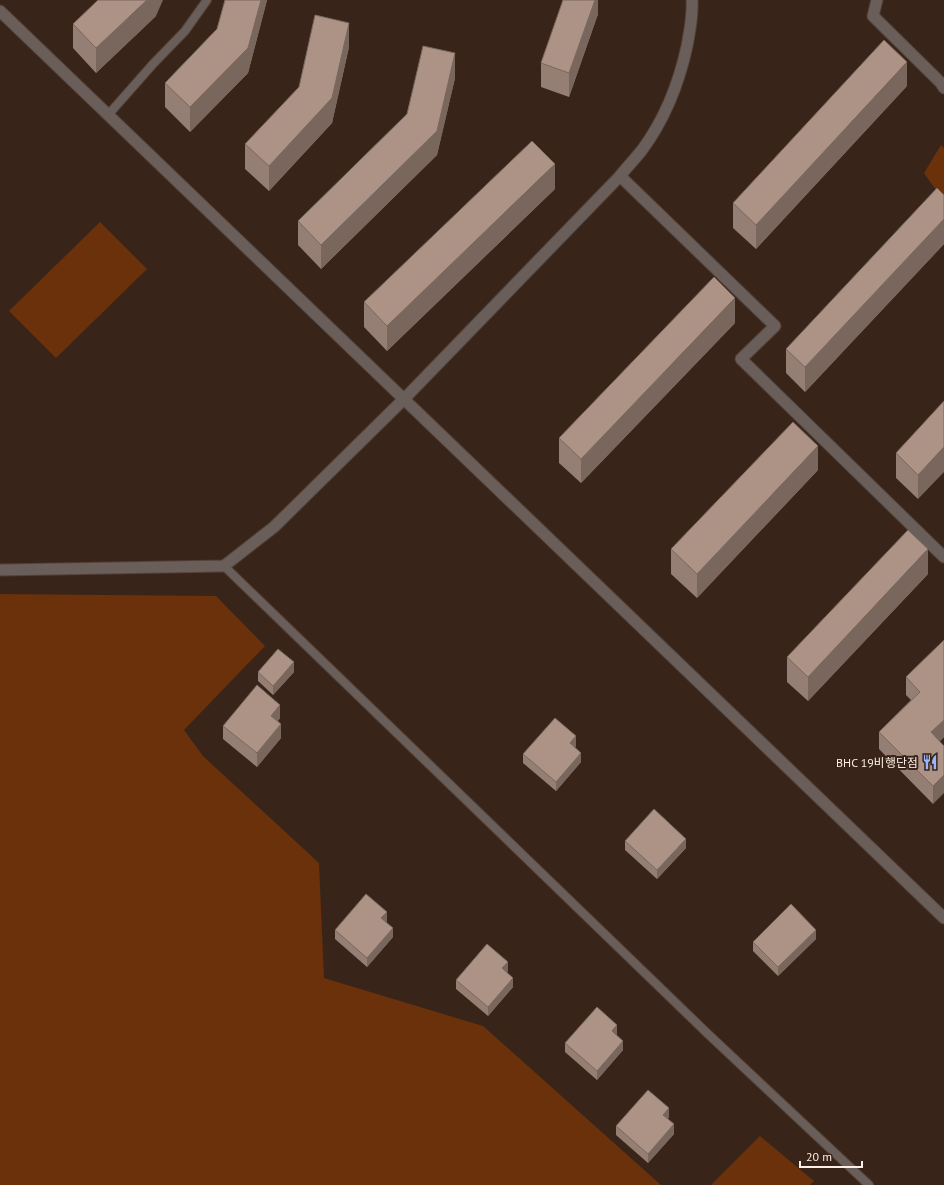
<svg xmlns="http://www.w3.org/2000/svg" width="944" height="1185" font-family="'PT Sans','Noto Sans KR',sans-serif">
<rect width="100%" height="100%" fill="#382419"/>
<g fill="#6a310b">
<polygon points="941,145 944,148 944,201 924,173"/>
<polygon points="100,222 147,269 56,358 9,311"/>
<polygon points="0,594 216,596 265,646 184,730 203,756 319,863 324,978 483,1026 661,1185 0,1185"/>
<polygon points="760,1136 814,1181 810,1185 711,1185"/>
</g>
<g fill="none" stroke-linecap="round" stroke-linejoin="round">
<defs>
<g id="service">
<polyline points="108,115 153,64 185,31 207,0"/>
<polyline points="224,566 708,1034 869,1185"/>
</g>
<g id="minor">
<polyline points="877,0 873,16 940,82 944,88"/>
<polyline points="620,176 775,326 741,359 944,557"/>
<path d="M0,570l224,-4 50,-39 130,-128 216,-223c7,-9 15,-17 22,-26 23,-31 37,-67 45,-104 3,-16 6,-30 5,-46"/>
</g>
<polyline id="tertiary" points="0,11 944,918"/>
</defs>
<use href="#service" stroke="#544036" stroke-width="10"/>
<use href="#minor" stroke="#544036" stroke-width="13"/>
<use href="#tertiary" stroke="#544036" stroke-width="13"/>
<use href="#service" stroke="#695e59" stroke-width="8"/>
<use href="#minor" stroke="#695e59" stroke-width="11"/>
<use href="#tertiary" stroke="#695e59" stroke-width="11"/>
</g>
<g fill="#957e73">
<polygon points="225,0 267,0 248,73 190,132 165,107 165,83 217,29"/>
<polygon points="562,0 598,0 598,14 569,97 541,87 541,63 563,1"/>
<polygon points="156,16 96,73 73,48 73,24"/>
<polygon points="349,47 332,123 269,191 245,169 245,144"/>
<polygon points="455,78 437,155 321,269 298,245 298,221"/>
<polygon points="907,86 756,249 733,228 733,203"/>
<polygon points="555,189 387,351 364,327 364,302"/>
<polygon points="944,195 944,244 805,392 786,373 786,349"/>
<polygon points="735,323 581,483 559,463 559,438"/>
<polygon points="944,401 918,499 896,478 896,453"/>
<polygon points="818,470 697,598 671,574 671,549"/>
<polygon points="928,574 808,701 787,682 787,657"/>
<polygon points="944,640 944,737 940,741 933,804 879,749 879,732 911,700 906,695 906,677"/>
<polygon points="258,672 294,672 273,695 258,681"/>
<polygon points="280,718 278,721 281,738 257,767 223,739 223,726"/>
<polygon points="576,746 575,747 581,762 556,791 523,763 523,754"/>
<polygon points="625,841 686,848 657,879 625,850"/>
<polygon points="387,921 386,923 393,937 367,967 335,939 335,930"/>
<polygon points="816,939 778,976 753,951 753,942"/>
<polygon points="508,971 507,972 513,987 488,1016 456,989 456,980"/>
<polygon points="617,1034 616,1035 623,1050 597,1080 565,1052 565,1043"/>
<polygon points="669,1117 668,1119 674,1134 648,1163 616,1135 616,1126"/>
</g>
<g fill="#79675e">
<polygon points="147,0 163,0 156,16 96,73 96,48"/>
<polygon points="261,0 267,0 248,73 190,132 190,107"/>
<polygon points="595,0 598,0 598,14 569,97 569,73"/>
<polygon points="349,23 349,47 332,123 269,191 269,166"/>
<polygon points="455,53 455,78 437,155 321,269 321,245"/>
<polygon points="907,62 907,86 756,249 756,225"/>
<polygon points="555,164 555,189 387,351 387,326"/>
<polygon points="944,219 944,244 805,392 805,367"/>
<polygon points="735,298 735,323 581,483 581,459"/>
<polygon points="818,446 818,470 697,598 697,574"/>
<polygon points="944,447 944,472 918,499 918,475"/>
<polygon points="928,549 928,574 808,701 808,677"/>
<polygon points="294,662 294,672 273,695 273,686"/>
<polygon points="280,705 280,718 271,729 271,716"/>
<polygon points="944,720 944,737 931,750 931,732"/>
<polygon points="281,724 281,738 257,767 257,753"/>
<polygon points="576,736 576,746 570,752 570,743"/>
<polygon points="581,753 581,762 556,791 556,782"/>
<polygon points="944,775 944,793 933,804 933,786"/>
<polygon points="686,839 686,848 657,879 657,870"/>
<polygon points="387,912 387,921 381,928 381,918"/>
<polygon points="393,928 393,937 367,967 367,958"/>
<polygon points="816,930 816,939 778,976 778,967"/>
<polygon points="508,962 508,971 502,977 502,968"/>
<polygon points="513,978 513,987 488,1016 488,1007"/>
<polygon points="617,1025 617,1034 612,1040 612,1031"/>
<polygon points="623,1041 623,1050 597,1080 597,1071"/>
<polygon points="669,1108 669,1117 663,1124 663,1115"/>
<polygon points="674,1124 674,1134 648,1163 648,1154"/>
</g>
<g fill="#ad9386" stroke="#79675e">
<polygon points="98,0 147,0 96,48 73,24"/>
<polygon points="225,0 261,0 248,48 190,107 165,83 217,29"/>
<polygon points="563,0 595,0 569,73 541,63"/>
<polygon points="315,15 349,23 332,98 269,166 245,144 299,87"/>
<polygon points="884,40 907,62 756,225 733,203"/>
<polygon points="423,46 455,53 437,131 321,245 298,221 407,114"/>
<polygon points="532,141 555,164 387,326 364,302"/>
<polygon points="937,188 944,195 944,219 805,367 786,349"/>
<polygon points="714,277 735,298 581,459 559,438"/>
<polygon points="944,401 944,447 918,475 896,453"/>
<polygon points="793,422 818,446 697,574 671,549"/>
<polygon points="908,530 928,549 808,677 787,657"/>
<polygon points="944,640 944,720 931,732 944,746 944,775 933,786 879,732 920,692 906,677"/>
<polygon points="278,649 294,662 273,686 258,672"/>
<polygon points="257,685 280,705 271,716 281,724 257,753 223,726"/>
<polygon points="555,718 576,736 570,743 581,753 556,782 523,754"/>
<polygon points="654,809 686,839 657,870 625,841"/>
<polygon points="366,894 387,912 381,918 393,928 367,958 335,930"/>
<polygon points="791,904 816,930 778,967 753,942"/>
<polygon points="487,944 508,962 502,968 513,978 488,1007 456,980"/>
<polygon points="597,1007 617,1025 612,1031 623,1041 597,1071 565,1043"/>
<polygon points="648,1090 669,1108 663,1115 674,1124 648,1154 616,1126"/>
</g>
<defs>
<symbol id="restaurant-bare" viewBox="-9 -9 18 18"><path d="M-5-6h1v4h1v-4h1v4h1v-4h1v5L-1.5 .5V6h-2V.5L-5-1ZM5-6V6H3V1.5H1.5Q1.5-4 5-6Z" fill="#9bb5fd" stroke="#382419" stroke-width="2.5" paint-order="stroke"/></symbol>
</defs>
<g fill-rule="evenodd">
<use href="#restaurant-bare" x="919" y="751" width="22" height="22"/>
</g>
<g text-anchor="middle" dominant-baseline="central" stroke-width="4" stroke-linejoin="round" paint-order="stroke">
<g font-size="12" fill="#fdefe7" stroke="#382419" text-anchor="end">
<text x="918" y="762">BHC 19비행단점</text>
</g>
</g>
<path d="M800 1161v6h62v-6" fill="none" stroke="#fdefe7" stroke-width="2"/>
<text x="806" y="1161" font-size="12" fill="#fdefe7" stroke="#382419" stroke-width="3" paint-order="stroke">20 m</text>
</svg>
